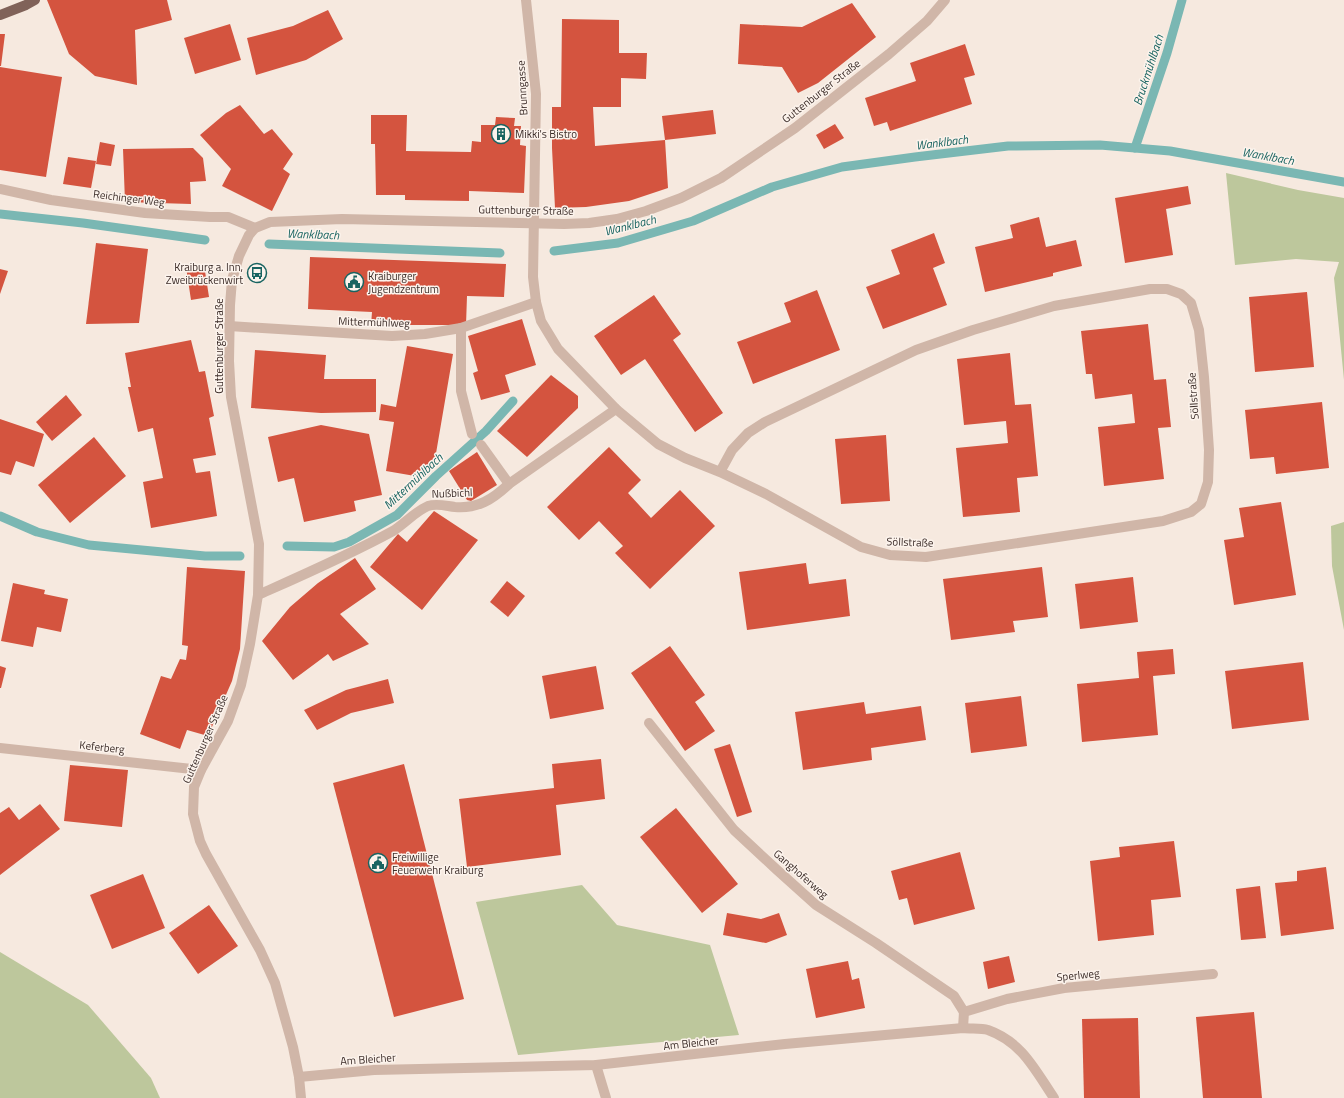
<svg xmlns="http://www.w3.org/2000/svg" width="1344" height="1098" font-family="'Titillium Web',sans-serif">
<rect width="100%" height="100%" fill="#f6e9df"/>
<g fill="#bdc79c">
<polygon points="1226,173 1298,190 1344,198 1344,380 1334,278 1339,262 1296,259 1235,265"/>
<polygon points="1344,522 1344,630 1332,566 1331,526"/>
<polygon points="582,885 617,925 710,945 739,1035 518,1055 476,902"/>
<polygon points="0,952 88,1005 151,1078 160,1098 0,1098"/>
</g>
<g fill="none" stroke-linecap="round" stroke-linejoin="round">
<g stroke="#7ab7b3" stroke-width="9">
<polyline points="1135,148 1167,53 1182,0"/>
<polyline points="0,214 83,223 205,240"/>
<polyline points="269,244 500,253"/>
<polyline points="554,251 618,243 693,221 772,187 842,167 915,157 1008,146 1100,145 1170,151 1344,182"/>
<polyline points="0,516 37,532 89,545 205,556 240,556"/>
<polyline points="287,546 334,547 349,542 397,515 436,476 486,431 513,401"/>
</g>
</g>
<g fill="#d4543f">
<polygon points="47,0 167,0 172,20 135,30 137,85 95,76 69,54"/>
<polygon points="852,3 876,37 818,83 798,93 782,67 738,64 740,24 802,27"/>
<polygon points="328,10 343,39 306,60 256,75 247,38 293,26"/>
<polygon points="562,19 619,20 619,53 647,53 646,79 621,78 621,107 593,107 595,146 665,140 668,188 629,201 586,207 555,208 552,148 552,107 561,107"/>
<polygon points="230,24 241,60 195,74 184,38"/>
<polygon points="0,34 5,34 1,66 0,66"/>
<polygon points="965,44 975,75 964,78 972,104 890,131 887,122 874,126 865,98 916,81 910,63"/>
<polygon points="0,67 62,77 46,177 0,170"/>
<polygon points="240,105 264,134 272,129 293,154 283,169 290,174 272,211 222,186 231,169 200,135 226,113"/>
<polygon points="713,110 716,134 665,140 662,116"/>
<polygon points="371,115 407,115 406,151 471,152 472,141 481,142 481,125 495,125 496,117 515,118 514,126 521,126 520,145 526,146 524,193 469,191 469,201 405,200 405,195 376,195 375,144 371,144"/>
<polygon points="835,124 844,138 824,149 816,135"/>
<polygon points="100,142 115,145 111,166 96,164"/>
<polygon points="193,148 203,158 206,181 190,182 191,204 125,202 123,149"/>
<polygon points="68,157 96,161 91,188 63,184"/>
<polygon points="1188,186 1191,204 1166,209 1173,255 1125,263 1115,198"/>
<polygon points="1039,217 1046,247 1076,240 1082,266 1053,273 1053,276 985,292 975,247 1013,238 1010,225"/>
<polygon points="934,233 945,263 933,268 947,305 883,329 866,287 900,274 891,250"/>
<polygon points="96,243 148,249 139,323 86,324"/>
<polygon points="310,257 506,264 504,297 467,296 466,325 371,325 372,312 308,309"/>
<polygon points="204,265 209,297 191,300 186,267"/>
<polygon points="0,269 8,271 0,294"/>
<polygon points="817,290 840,350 753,384 737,342 791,322 784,303"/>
<polygon points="1307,292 1314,367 1255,372 1249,297"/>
<polygon points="654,295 681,334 673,340 723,413 695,432 645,359 621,375 594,336"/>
<polygon points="522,319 536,365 505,375 510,392 481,400 473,373 478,371 468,336"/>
<polygon points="1148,324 1154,380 1166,379 1171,427 1158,428 1164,479 1104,486 1098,427 1135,423 1132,394 1095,399 1092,374 1086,374 1081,331"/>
<polygon points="191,340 199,372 205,371 214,416 209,418 216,455 193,459 196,473 210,471 217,516 151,528 143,482 163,478 153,428 138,432 128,387 131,387 125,353"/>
<polygon points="407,346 453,354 434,465 415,476 386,471 394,422 379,420 381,404 396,407"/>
<polygon points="255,350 326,355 324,379 376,379 376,412 321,413 251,408"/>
<polygon points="1010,353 1015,405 1031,404 1038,476 1017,478 1020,512 963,517 956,448 1008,443 1006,421 964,425 957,359"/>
<polygon points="551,375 578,396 578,408 527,457 497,431"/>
<polygon points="66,395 82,415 52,441 36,422"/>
<polygon points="1322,402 1329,468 1276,474 1274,457 1250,459 1245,410"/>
<polygon points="0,419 44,434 34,467 16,461 11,475 0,472"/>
<polygon points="321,425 369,434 382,495 354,501 356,511 304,522 294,478 278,482 268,437"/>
<polygon points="886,435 890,501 841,504 835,439"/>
<polygon points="94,437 126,476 70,523 38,485"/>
<polygon points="609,447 641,480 628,493 651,518 680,490 715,526 650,589 615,553 623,546 599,521 579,540 547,507"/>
<polygon points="477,452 497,485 471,501 467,500 449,471"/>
<polygon points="1281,502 1296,595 1234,605 1224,540 1244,537 1239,508"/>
<polygon points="434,511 478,540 422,610 370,567 398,534 407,542"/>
<polygon points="355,558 376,589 340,614 369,644 333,661 328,654 293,680 262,641 290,607 318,583"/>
<polygon points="806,563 809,584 846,579 850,616 747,630 739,572"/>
<polygon points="187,567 245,571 240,649 232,681 208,736 187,730 180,749 140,734 161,676 171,679 180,659 186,660 188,646 182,645"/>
<polygon points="1042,567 1048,617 1013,621 1015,632 951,640 943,579"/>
<polygon points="1133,577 1138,622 1080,629 1075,584"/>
<polygon points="507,581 525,596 508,617 490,602"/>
<polygon points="13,583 45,590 44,594 68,599 61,632 37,627 33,647 1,641"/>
<polygon points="670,646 705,695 695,702 715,731 685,751 631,673"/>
<polygon points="1173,649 1175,674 1153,676 1158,735 1082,742 1077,684 1139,678 1137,652"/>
<polygon points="1303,662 1309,720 1232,729 1225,671"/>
<polygon points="0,666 6,668 1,688 0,688"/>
<polygon points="596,666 604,709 550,719 542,676"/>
<polygon points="388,679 394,703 351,713 317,730 304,710 346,690"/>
<polygon points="1021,696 1027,746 971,753 965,703"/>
<polygon points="864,702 866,714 921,706 926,740 871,748 872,760 803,770 795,712"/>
<polygon points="730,744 752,812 737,817 714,749"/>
<polygon points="601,759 605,799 556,805 561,855 467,867 459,799 554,788 552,764"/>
<polygon points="404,764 464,999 394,1017 333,783"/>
<polygon points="70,765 128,770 122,827 64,821"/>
<polygon points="40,804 60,829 0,875 0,813 9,807 19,820"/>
<polygon points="676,808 738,884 702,913 640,837"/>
<polygon points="1174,841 1181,897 1151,900 1154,935 1098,941 1090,861 1120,857 1119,847"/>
<polygon points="960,852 975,909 914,925 907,898 899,900 891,871"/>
<polygon points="1326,867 1334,929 1281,936 1275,883 1297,881 1297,871"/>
<polygon points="143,874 165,928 112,949 90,895"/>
<polygon points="1260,886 1266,938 1241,940 1236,889"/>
<polygon points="209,905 238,946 198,974 169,933"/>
<polygon points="727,913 761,919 779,913 787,935 766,943 723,935"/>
<polygon points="1009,956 1015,982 988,989 983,962"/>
<polygon points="848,961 852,980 859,978 865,1008 816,1018 806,969"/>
<polygon points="1254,1012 1262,1098 1203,1098 1196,1017"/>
<polygon points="1138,1018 1140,1098 1084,1098 1082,1019"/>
</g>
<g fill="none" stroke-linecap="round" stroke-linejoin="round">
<g stroke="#d0b6a8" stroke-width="10">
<polyline points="526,0 536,94 533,277 536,302 541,321 558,349 616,409 658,444 685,458 720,472 766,494 861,547 890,555 926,557 1163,521 1191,512 1201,504 1208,482 1209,450 1204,377 1199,330 1191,303 1181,294 1167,289 1150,289 1054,306 973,330 916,350 765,422 748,433 732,450 720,472"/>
<polyline points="0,189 51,200 145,213 210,217 228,217 255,228"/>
<polyline points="229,326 392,336 425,334 461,328 536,302"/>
<polyline points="461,328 461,391 472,434"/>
<polyline points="481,445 509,484"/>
<path d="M258,595c45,-20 91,-40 135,-64 11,-7 23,-20 35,-25 9,-3 18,0 27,1 23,2 38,-8 54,-23l107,-75"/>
<polyline points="649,723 734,830 776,869 816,905 876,943 954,996 964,1012"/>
<polyline points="0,748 201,770"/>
<polyline points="963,1028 964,1012 1007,999 1064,988 1213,974"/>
<polyline points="596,1065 606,1098"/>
<path d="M299,1077l75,-7 222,-5 189,-21 178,-16c8,1 18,0 25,2 34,12 47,40 66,68"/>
<polyline points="301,1098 299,1077 293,1047 275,983 260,950 206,854 200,841 193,814 194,787 201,770 228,721 241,685 250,644 258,595 259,544 231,397 229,361 230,305 232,280 239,256 249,235 255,228 270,222 342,219 564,224 589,223 617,219 646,211 681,198 721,178 795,128 889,54 927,21 945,0"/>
</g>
<polyline stroke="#806259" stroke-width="10" points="0,15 26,5 35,0"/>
</g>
<defs>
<symbol id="building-ring" viewBox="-11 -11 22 22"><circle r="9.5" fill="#fcf3ec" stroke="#196461" stroke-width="1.5"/><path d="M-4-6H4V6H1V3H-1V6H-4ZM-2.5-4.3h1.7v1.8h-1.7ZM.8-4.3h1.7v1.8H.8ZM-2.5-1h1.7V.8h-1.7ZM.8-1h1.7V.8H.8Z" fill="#196461"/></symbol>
<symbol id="bus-ring" viewBox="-11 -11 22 22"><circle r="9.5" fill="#fcf3ec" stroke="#196461" stroke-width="1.5"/><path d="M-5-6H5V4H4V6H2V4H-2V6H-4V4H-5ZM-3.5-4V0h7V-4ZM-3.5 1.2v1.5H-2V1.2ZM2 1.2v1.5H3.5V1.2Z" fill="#196461"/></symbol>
<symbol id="civic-ring" viewBox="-11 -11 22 22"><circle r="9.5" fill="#fcf3ec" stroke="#196461" stroke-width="1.5"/><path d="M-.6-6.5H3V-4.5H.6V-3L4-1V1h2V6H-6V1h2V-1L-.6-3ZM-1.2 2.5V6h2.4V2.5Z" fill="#196461"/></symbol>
</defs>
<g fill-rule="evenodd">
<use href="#building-ring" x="490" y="123" width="22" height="22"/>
<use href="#bus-ring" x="246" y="262" width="22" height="22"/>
<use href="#civic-ring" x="343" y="271" width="22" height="22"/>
<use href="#civic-ring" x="367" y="852" width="22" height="22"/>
</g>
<g text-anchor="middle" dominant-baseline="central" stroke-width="3" stroke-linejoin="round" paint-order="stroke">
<g font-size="11" fill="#3c2d29" stroke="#fcf3ec">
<text transform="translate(522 88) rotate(-93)">Brunngasse</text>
<text transform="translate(821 91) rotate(-38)">Guttenburger Straße</text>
<text transform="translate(129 198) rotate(7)">Reichinger Weg</text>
<text transform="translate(526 210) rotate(1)">Guttenburger Straße</text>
<text transform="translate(374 322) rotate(2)">Mittermühlweg</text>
<text transform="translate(219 346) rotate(-90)">Guttenburger Straße</text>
<text transform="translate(1193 396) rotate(-94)">Söllstraße</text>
<text transform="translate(452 493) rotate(-2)">Nußbichl</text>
<text transform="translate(910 542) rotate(2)">Söllstraße</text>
<text transform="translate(205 739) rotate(-66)">Guttenburger Straße</text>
<text transform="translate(102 747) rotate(6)">Keferberg</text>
<text transform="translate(801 874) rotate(41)">Ganghoferweg</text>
<text transform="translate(1078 975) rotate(-6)">Sperlweg</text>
<text transform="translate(691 1043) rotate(-6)">Am Bleicher</text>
<text transform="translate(368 1059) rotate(-4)">Am Bleicher</text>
</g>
<g font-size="11" fill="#3c2d29" stroke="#fcf3ec" text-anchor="start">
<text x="515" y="134">Mikki's Bistro</text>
<text x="243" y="267" text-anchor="end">Kraiburg a. Inn,<tspan x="243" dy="13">Zweibrückenwirt</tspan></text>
<text x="368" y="276">Kraiburger<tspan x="368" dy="13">Jugendzentrum</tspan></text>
<text x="392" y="857">Freiwillige<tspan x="392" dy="13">Feuerwehr Kraiburg</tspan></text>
</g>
<g font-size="12" font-style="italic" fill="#196461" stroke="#fcf3ec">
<text transform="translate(1148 70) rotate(-72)">Bruckmühlbach</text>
<text transform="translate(942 142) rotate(-7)">Wanklbach</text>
<text transform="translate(1268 156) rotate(10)">Wanklbach</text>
<text transform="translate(630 225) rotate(-14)">Wanklbach</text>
<text transform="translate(313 234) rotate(2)">Wanklbach</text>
<text transform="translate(413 481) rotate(-43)">Mittermühlbach</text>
</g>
</g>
</svg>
